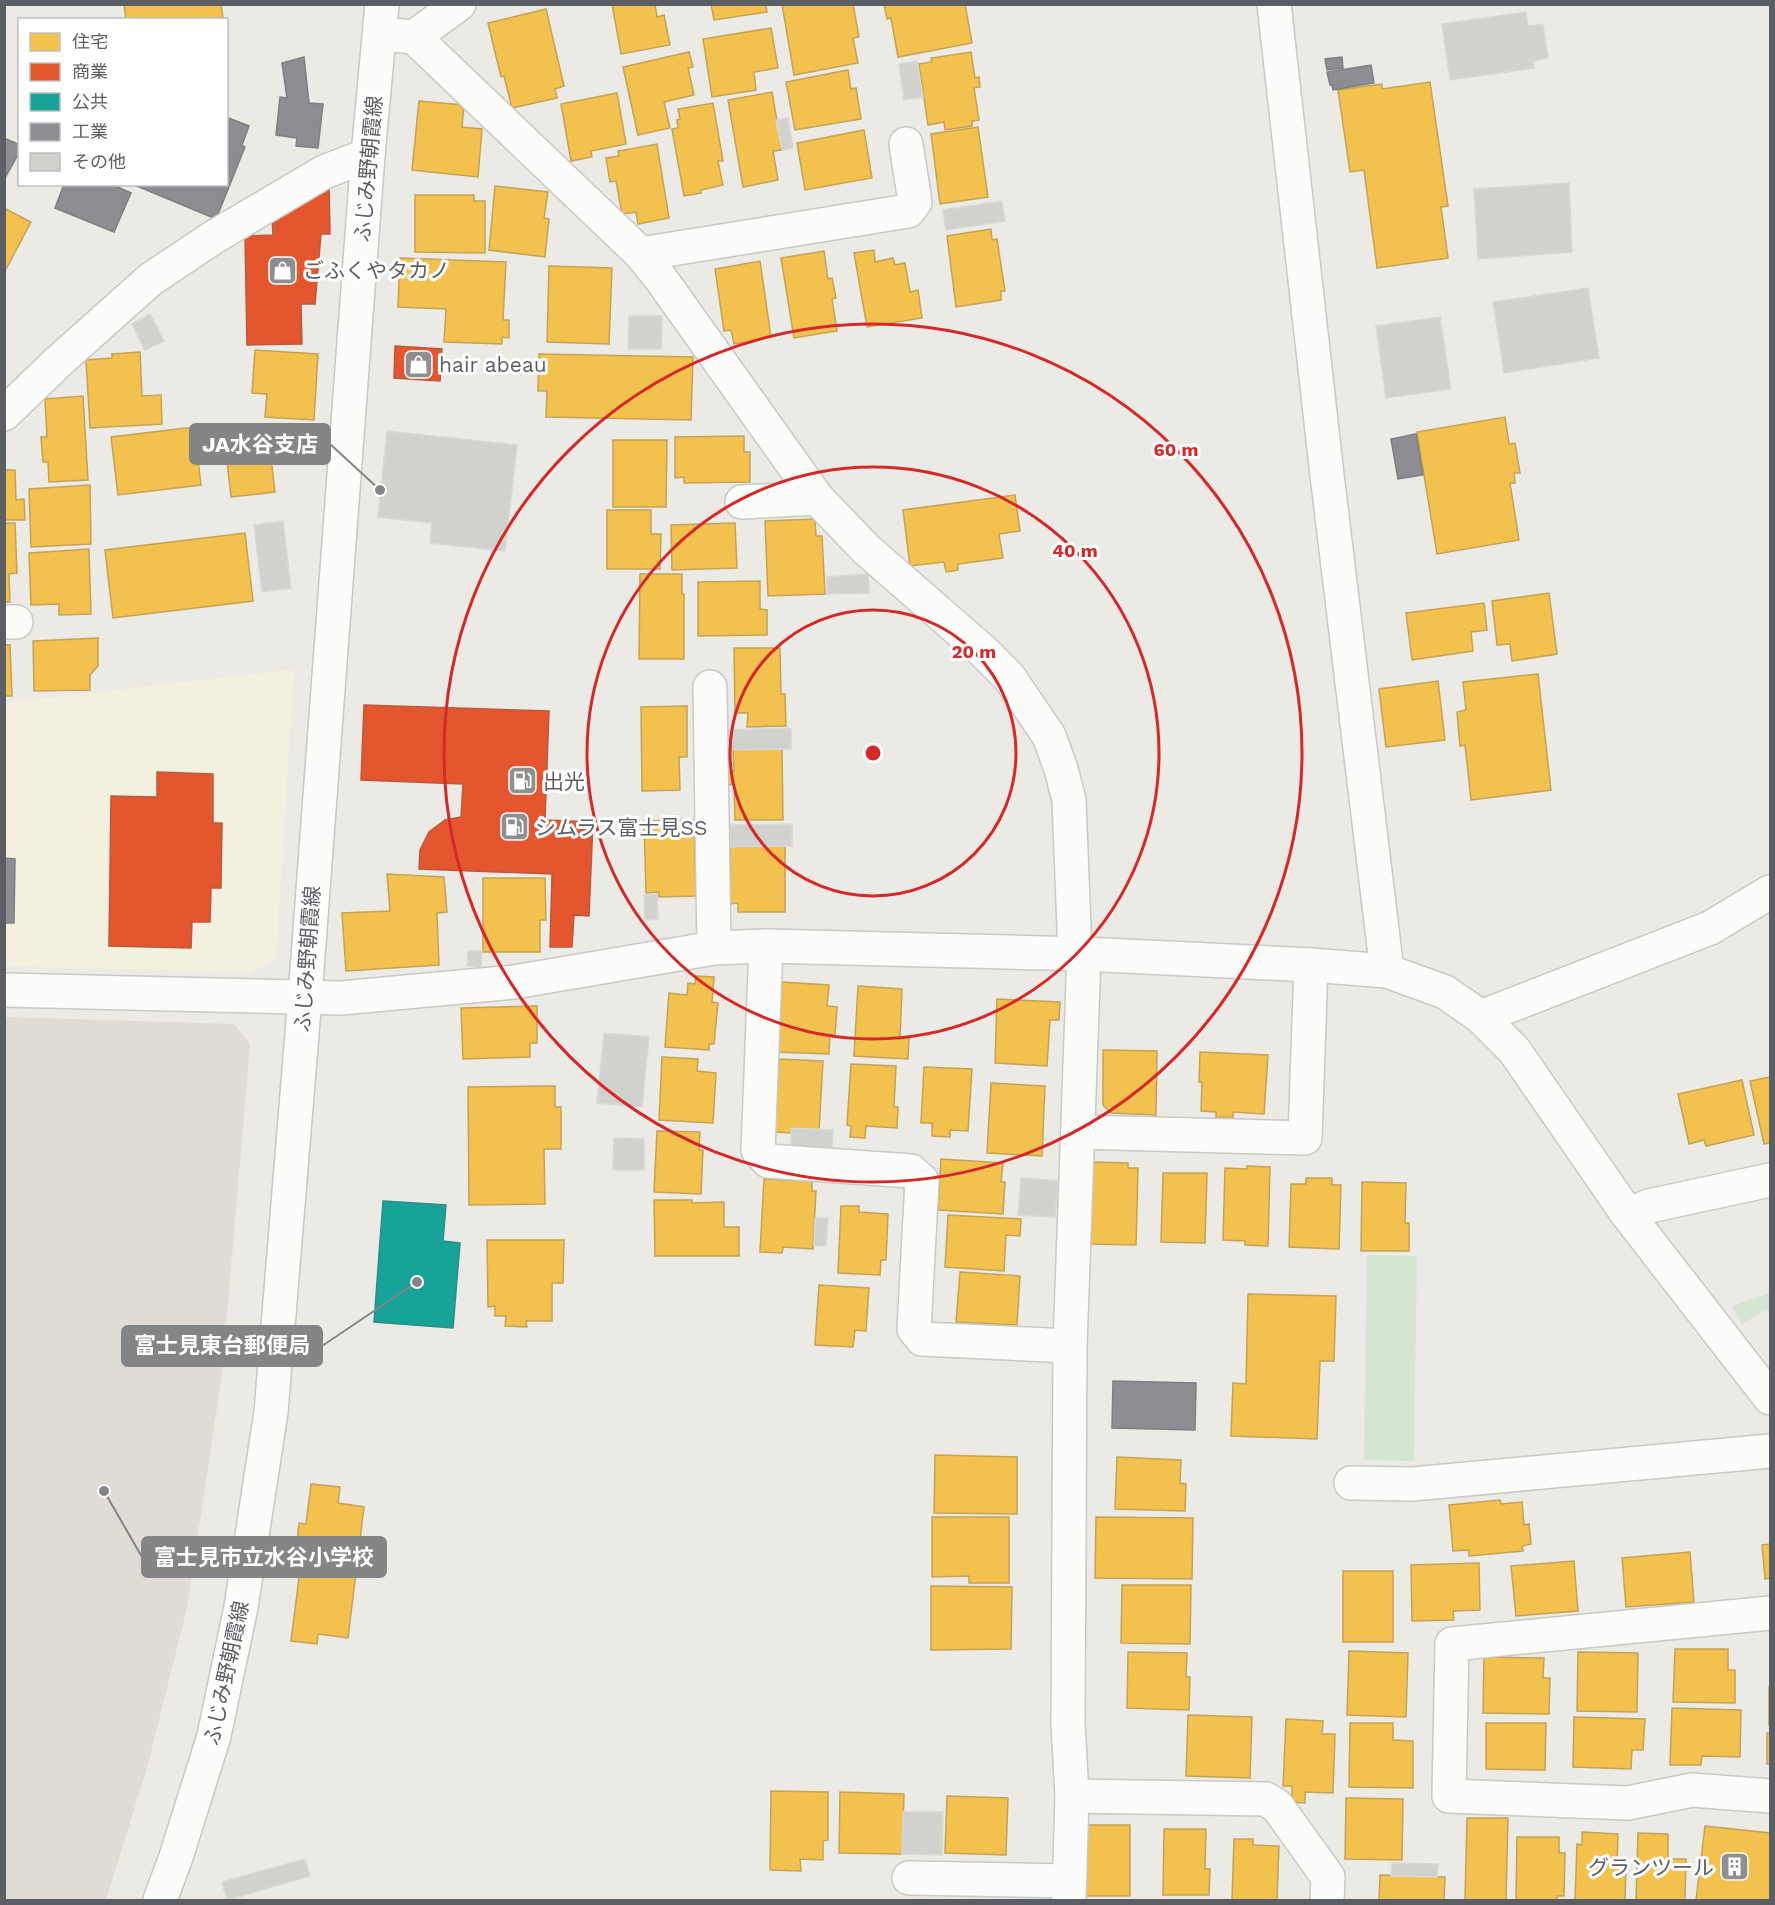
<svg xmlns="http://www.w3.org/2000/svg" width="1775" height="1905" font-family="'Work Sans','Noto Sans JP',sans-serif">
<rect width="100%" height="100%" fill="#ebeae5"/>
<polygon fill="#f3f0df" points="294,669 276,960 248,973 5,966 4,703"/>
<polygon fill="#dedcd5" points="5,1017 234,1024 250,1044 222,1374 187,1608 147,1768 106,1900 5,1900"/>
<g fill="#d4e6d2">
<polygon points="1367,1255 1417,1256 1414,1461 1364,1460"/>
<polygon points="1770,1293 1770,1315 1766,1310 1742,1324 1732,1306"/>
</g>
<g fill="#f2c14e" stroke="#c5a354" stroke-width="1.5">
<polygon points="124,4 221,4 223,18 216,20 126,20"/>
<polygon points="612,4 655,4 657,17 664,15 670,45 621,54"/>
<polygon points="711,4 766,4 767,12 714,20"/>
<polygon points="782,4 853,4 859,37 853,38 858,63 794,75"/>
<polygon points="884,4 965,4 972,43 898,57 891,18 887,19"/>
<polygon points="546,9 564,86 555,89 557,98 512,108 504,76 501,77 488,23"/>
<polygon points="771,28 778,68 754,72 756,90 712,97 703,39"/>
<polygon points="689,52 693,67 688,68 694,95 664,102 670,128 638,135 623,67"/>
<polygon points="971,52 975,78 979,77 980,87 974,88 979,120 972,121 972,126 945,130 944,122 928,125 919,64 932,62 931,58"/>
<polygon points="848,70 851,89 856,88 861,119 795,130 786,82"/>
<polygon points="1430,82 1448,206 1441,207 1448,258 1377,268 1364,170 1350,172 1338,90 1382,84 1382,89"/>
<polygon points="772,92 782,150 773,151 778,180 743,187 728,100"/>
<polygon points="617,93 626,144 591,151 592,157 571,161 561,104"/>
<polygon points="419,101 464,105 462,127 482,129 478,177 412,170"/>
<polygon points="713,103 723,161 718,161 723,185 701,190 701,193 684,196 672,129 678,128 677,120 680,119 678,109"/>
<polygon points="978,127 988,197 940,204 931,134"/>
<polygon points="864,130 872,178 805,190 797,143"/>
<polygon points="657,144 669,218 638,224 636,212 622,214 616,181 610,182 606,158 619,156 618,151"/>
<polygon points="495,186 548,192 544,218 549,219 545,257 489,250"/>
<polygon points="415,195 474,195 474,201 485,201 485,253 415,252"/>
<polygon points="4,208 31,222 4,273"/>
<polygon points="991,229 992,240 997,239 1005,291 1001,291 1001,300 956,307 947,236"/>
<polygon points="874,250 875,262 893,258 895,265 905,263 910,292 918,290 922,318 867,327 854,253"/>
<polygon points="824,251 828,279 832,278 836,298 832,299 837,331 794,338 781,258"/>
<polygon points="400,258 506,262 503,320 509,320 509,338 502,337 502,344 444,342 446,309 398,307"/>
<polygon points="760,261 771,337 734,344 731,330 724,331 715,269"/>
<polygon points="549,266 612,268 609,344 547,342"/>
<polygon points="255,350 318,354 314,420 265,417 267,394 252,393"/>
<polygon points="140,352 142,396 161,395 162,424 90,428 86,360 112,358 112,354"/>
<polygon points="539,354 693,357 691,420 546,417 547,391 538,391"/>
<polygon points="83,396 88,480 49,482 48,462 43,462 41,437 47,437 45,399"/>
<polygon points="1505,417 1509,444 1515,443 1520,473 1514,473 1515,483 1510,483 1519,540 1437,554 1417,432"/>
<polygon points="194,427 201,485 118,495 111,437"/>
<polygon points="274,429 278,458 271,458 275,492 231,497 224,434"/>
<polygon points="744,436 744,452 750,452 750,482 684,483 684,477 675,478 675,437"/>
<polygon points="613,440 667,440 666,507 613,507"/>
<polygon points="4,470 15,470 16,500 24,499 25,520 4,520"/>
<polygon points="90,485 91,544 31,547 29,489"/>
<polygon points="1015,495 1020,531 999,534 1003,558 958,564 958,570 946,572 944,562 910,566 903,510"/>
<polygon points="607,510 651,510 651,534 661,534 660,569 607,569"/>
<polygon points="815,519 816,536 822,536 825,594 768,596 765,521"/>
<polygon points="4,523 15,523 17,573 9,574 10,602 4,602"/>
<polygon points="735,523 737,568 672,570 671,525"/>
<polygon points="245,533 253,601 113,618 105,550"/>
<polygon points="89,549 91,614 59,615 59,604 31,605 29,553"/>
<polygon points="640,574 682,574 682,594 684,594 684,659 639,659"/>
<polygon points="760,581 760,609 767,610 767,635 698,636 698,582"/>
<polygon points="1549,593 1557,654 1512,661 1510,644 1497,645 1492,601"/>
<polygon points="1484,603 1487,630 1471,632 1473,651 1412,660 1406,613"/>
<polygon points="98,638 98,666 90,675 90,690 34,691 33,641"/>
<polygon points="4,645 10,645 12,696 4,696"/>
<polygon points="734,648 780,648 781,694 785,694 786,726 747,727 748,713 735,713"/>
<polygon points="1538,674 1551,790 1471,800 1465,745 1460,746 1457,712 1466,710 1463,682"/>
<polygon points="1438,681 1445,740 1386,747 1379,689"/>
<polygon points="687,706 687,757 679,757 680,790 642,791 641,707"/>
<polygon points="782,749 783,820 735,820 734,784 728,785 728,771 734,771 733,750"/>
<polygon points="694,820 696,896 659,897 659,892 646,893 644,821"/>
<polygon points="785,846 785,912 738,912 738,903 730,904 730,847"/>
<polygon points="387,874 444,877 447,912 437,913 439,965 346,971 342,913 390,911"/>
<polygon points="483,878 545,878 546,920 540,920 540,952 483,952"/>
<polygon points="696,976 714,977 712,1002 718,1003 714,1044 709,1044 709,1050 665,1047 669,993 687,995 688,983 695,984"/>
<polygon points="781,982 829,985 827,1006 837,1007 835,1035 830,1034 829,1054 776,1052"/>
<polygon points="858,986 902,989 900,1038 909,1038 908,1059 854,1056"/>
<polygon points="997,999 1060,1002 1059,1020 1050,1020 1047,1066 995,1063"/>
<polygon points="537,1006 537,1043 530,1043 530,1057 463,1059 461,1008"/>
<polygon points="1103,1050 1157,1051 1156,1115 1111,1113 1103,1105"/>
<polygon points="1200,1052 1268,1055 1264,1114 1233,1112 1233,1117 1216,1117 1216,1112 1201,1111 1202,1082 1199,1082"/>
<polygon points="662,1057 698,1059 697,1071 716,1073 713,1123 659,1120"/>
<polygon points="779,1059 823,1061 819,1130 791,1128 791,1133 775,1132"/>
<polygon points="851,1064 896,1066 894,1107 898,1107 897,1128 866,1126 865,1138 850,1137 851,1126 847,1125"/>
<polygon points="924,1067 972,1069 968,1131 950,1130 950,1137 932,1136 932,1123 921,1123"/>
<polygon points="1770,1077 1770,1143 1764,1144 1750,1081"/>
<polygon points="1742,1080 1754,1135 1706,1146 1704,1140 1689,1144 1678,1094"/>
<polygon points="991,1083 1045,1086 1042,1156 987,1153"/>
<polygon points="555,1086 555,1107 561,1107 561,1149 544,1149 545,1204 469,1205 468,1087"/>
<polygon points="657,1131 700,1132 699,1150 703,1150 701,1194 654,1192"/>
<polygon points="941,1159 1003,1163 1001,1182 1005,1182 1003,1214 938,1210"/>
<polygon points="1093,1162 1128,1163 1128,1168 1138,1168 1136,1245 1090,1244"/>
<polygon points="1247,1166 1270,1167 1268,1246 1245,1245 1245,1241 1223,1240 1225,1168 1247,1169"/>
<polygon points="1163,1173 1207,1173 1205,1243 1161,1242"/>
<polygon points="1306,1178 1332,1178 1332,1185 1341,1185 1339,1249 1289,1247 1291,1184 1306,1184"/>
<polygon points="764,1179 812,1181 812,1191 816,1191 813,1249 783,1247 782,1253 760,1252"/>
<polygon points="1362,1182 1406,1183 1405,1223 1409,1223 1409,1251 1361,1251"/>
<polygon points="654,1200 692,1200 692,1203 724,1202 724,1227 739,1227 739,1256 655,1256"/>
<polygon points="841,1206 859,1206 859,1212 888,1214 886,1260 881,1260 880,1275 838,1273"/>
<polygon points="948,1215 1021,1219 1020,1236 1006,1235 1004,1271 945,1267"/>
<polygon points="487,1240 564,1240 563,1283 552,1283 552,1321 526,1321 527,1327 505,1326 506,1316 495,1316 495,1306 488,1307"/>
<polygon points="960,1272 1020,1276 1017,1325 956,1322"/>
<polygon points="819,1285 869,1288 866,1331 855,1330 853,1347 815,1345"/>
<polygon points="1248,1294 1336,1296 1334,1361 1320,1361 1317,1439 1231,1436 1233,1383 1246,1384"/>
<polygon points="935,1455 1017,1457 1017,1514 934,1513"/>
<polygon points="1117,1457 1181,1460 1180,1483 1186,1484 1185,1511 1115,1509"/>
<polygon points="311,1484 340,1487 338,1503 364,1507 348,1638 318,1634 317,1644 291,1641 301,1562 295,1562 299,1523 306,1524"/>
<polygon points="1500,1500 1501,1504 1522,1502 1524,1525 1529,1524 1531,1544 1522,1546 1523,1551 1469,1556 1469,1550 1453,1551 1449,1505"/>
<polygon points="932,1517 1009,1517 1009,1583 969,1583 969,1576 932,1577"/>
<polygon points="1096,1517 1193,1518 1192,1579 1095,1578"/>
<polygon points="1770,1544 1770,1578 1765,1579 1762,1545"/>
<polygon points="1690,1552 1694,1602 1626,1607 1622,1558"/>
<polygon points="1574,1561 1578,1611 1516,1616 1511,1566"/>
<polygon points="1479,1563 1480,1610 1453,1611 1454,1620 1412,1621 1411,1565"/>
<rect x="1343" y="1571" width="50" height="71"/>
<polygon points="1122,1585 1191,1585 1190,1644 1121,1643"/>
<polygon points="931,1586 1012,1587 1011,1649 931,1650"/>
<polygon points="1675,1649 1728,1649 1728,1670 1735,1670 1735,1703 1673,1702"/>
<polygon points="1349,1651 1408,1653 1406,1717 1347,1715"/>
<polygon points="1128,1652 1187,1653 1186,1677 1190,1677 1189,1710 1127,1708"/>
<polygon points="1578,1652 1638,1653 1637,1712 1577,1711"/>
<polygon points="1484,1657 1544,1658 1543,1678 1550,1678 1549,1714 1483,1713"/>
<rect x="1769" y="1687" width="1" height="38"/>
<polygon points="1672,1708 1741,1710 1740,1757 1702,1756 1701,1765 1670,1765"/>
<polygon points="1188,1715 1252,1717 1250,1778 1186,1776"/>
<polygon points="1574,1717 1645,1719 1643,1750 1632,1750 1631,1769 1573,1767"/>
<polygon points="1286,1719 1323,1721 1322,1734 1335,1734 1333,1793 1305,1792 1305,1803 1292,1802 1292,1786 1283,1786"/>
<polygon points="1350,1723 1393,1723 1393,1740 1413,1741 1413,1788 1349,1787"/>
<polygon points="1486,1723 1546,1723 1545,1770 1486,1769"/>
<rect x="1767" y="1733" width="3" height="31"/>
<polygon points="771,1791 828,1792 828,1840 823,1841 823,1860 800,1859 801,1871 770,1870"/>
<polygon points="840,1792 904,1794 902,1854 839,1853"/>
<polygon points="947,1796 1008,1798 1006,1855 945,1853"/>
<polygon points="1346,1798 1403,1799 1402,1860 1345,1859"/>
<polygon points="1467,1818 1508,1818 1506,1900 1465,1900"/>
<polygon points="1086,1825 1130,1825 1130,1896 1085,1896"/>
<polygon points="1705,1826 1770,1833 1770,1900 1696,1900"/>
<polygon points="1164,1829 1206,1829 1205,1869 1210,1869 1209,1895 1163,1895"/>
<polygon points="1582,1832 1618,1834 1617,1866 1626,1867 1625,1900 1575,1900 1577,1844 1582,1845"/>
<polygon points="1638,1833 1668,1834 1668,1859 1686,1859 1685,1900 1636,1900"/>
<polygon points="1517,1837 1559,1837 1559,1853 1565,1853 1564,1896 1557,1896 1557,1900 1516,1900"/>
<polygon points="1234,1839 1253,1839 1253,1845 1279,1846 1277,1900 1232,1900"/>
<polygon points="1380,1875 1445,1877 1444,1900 1379,1900"/>
</g>
<g fill="#e4572e" stroke="#bb593e" stroke-width="1.5">
<polygon points="329,182 330,234 321,234 315,304 301,304 302,344 247,345 245,236 273,235 272,217"/>
<polygon points="395,346 442,349 440,381 394,378"/>
<polygon points="364,705 549,711 545,820 593,822 589,916 574,915 572,947 550,947 552,874 419,869 420,850 429,832 445,820 461,817 463,784 361,780"/>
<polygon points="157,772 213,774 213,823 222,823 221,888 211,888 210,922 192,922 191,948 109,946 111,796 157,797"/>
</g>
<polygon fill="#17a398" stroke="#2b8e88" stroke-width="1.5" points="383,1201 446,1205 443,1241 460,1243 453,1328 374,1322"/>
<g fill="#8d8d92" stroke="#7e7f84" stroke-width="1.5">
<polygon points="304,57 309,103 323,104 318,148 296,146 297,138 276,135 280,97 287,98 282,63"/>
<polygon points="1342,57 1343,68 1327,70 1325,59"/>
<polygon points="1371,65 1374,83 1333,90 1332,85 1330,85 1327,72"/>
<polygon points="226,117 249,126 242,145 245,147 216,219 132,184 226,184"/>
<polygon points="4,138 20,145 20,151 4,180"/>
<polygon points="64,184 111,184 131,193 114,232 55,208"/>
<polygon points="1416,434 1423,475 1398,479 1391,439"/>
<polygon points="4,858 15,859 14,923 4,923"/>
<polygon points="1113,1381 1196,1383 1195,1430 1112,1428"/>
</g>
<g fill="#d1d1ce" stroke="#dad8d4" stroke-width="1.5">
<polygon points="1526,12 1528,26 1543,24 1548,58 1533,61 1534,68 1450,80 1442,24"/>
<polygon points="917,61 923,97 904,100 899,64"/>
<polygon points="788,118 793,148 782,150 776,120"/>
<polygon points="1569,183 1572,252 1478,259 1474,189"/>
<polygon points="1002,201 1005,221 946,230 943,210"/>
<polygon points="1588,288 1599,358 1504,373 1493,302"/>
<polygon points="150,314 164,341 145,350 132,324"/>
<polygon points="629,316 662,316 661,349 628,349"/>
<polygon points="1440,317 1451,389 1386,398 1376,326"/>
<polygon points="387,431 517,445 505,551 430,543 432,523 378,517"/>
<polygon points="283,521 291,588 262,592 254,525"/>
<polygon points="868,574 869,593 827,594 827,577"/>
<polygon points="791,728 791,749 727,750 726,730"/>
<polygon points="792,824 792,846 730,847 729,825"/>
<polygon points="657,894 658,919 645,920 644,895"/>
<polygon points="468,951 482,951 481,967 467,966"/>
<polygon points="604,1033 649,1037 642,1107 597,1103"/>
<polygon points="791,1128 833,1130 832,1148 791,1146"/>
<polygon points="614,1138 644,1139 644,1170 613,1170"/>
<polygon points="1021,1178 1058,1181 1055,1217 1018,1215"/>
<polygon points="815,1218 828,1218 826,1246 814,1245"/>
<polygon points="903,1812 943,1812 942,1855 902,1854"/>
<polygon points="305,1859 310,1876 227,1900 222,1882"/>
<polygon points="1392,1863 1438,1864 1437,1877 1391,1876"/>
</g>
<g fill="none" stroke-linecap="round" stroke-linejoin="round">
<defs>
<g id="minor">
<polyline points="1274,4 1327,475 1387,971"/>
<polyline points="392,35 414,37 459,4"/>
<polyline points="414,37 641,254 661,279 817,498 867,550 983,651 1009,677 1049,736 1061,769 1069,800 1075,954"/>
<polyline points="641,254 908,211 915,202 906,144"/>
<polyline points="4,414 59,361 151,279 214,237 324,172 368,155"/>
<polyline points="742,502 817,498"/>
<polyline points="4,622 16,622"/>
<polyline points="710,687 714,948"/>
<polyline points="766,946 758,1150 768,1161 911,1171 922,1181 914,1329 922,1339 1070,1346"/>
<polyline points="4,990 341,998 514,982 714,948 766,946 1084,954 1311,965 1387,971 1445,992 1481,1017 1514,1050 1628,1215 1770,1398"/>
<polyline points="1481,1017 1710,928 1770,892"/>
<polyline points="1078,1132 1305,1138 1311,965"/>
<polyline points="1628,1215 1649,1206 1770,1180"/>
<polyline points="1351,1483 1413,1484 1770,1451"/>
<polyline points="1770,1613 1452,1644 1449,1796 1628,1803 1692,1790 1770,1796"/>
<polyline points="1072,1796 1266,1799 1277,1806 1328,1877 1327,1900"/>
<polyline points="909,1878 1069,1881"/>
<polyline points="1069,1900 1072,1796 1068,1723 1070,1346 1084,954"/>
</g>
<polyline id="secondary" points="160,1900 176,1857 214,1736 241,1607 271,1412 305,997 368,155 382,4"/>
</defs>
<use href="#minor" stroke="#c8c8c7" stroke-width="36"/>
<use href="#secondary" stroke="#c7c7c5" stroke-width="36"/>
<use href="#minor" stroke="#fcfcfb" stroke-width="33"/>
<use href="#secondary" stroke="#fcfcfb" stroke-width="33"/>
</g>
<g fill="none" stroke="#d62828" stroke-width="3">
<circle cx="873" cy="753" r="143"/>
<circle cx="873" cy="753" r="286"/>
<circle cx="873" cy="753" r="429"/>
</g>
<defs>
<symbol id="shop-square" viewBox="-11 -11 22 22"><rect x="-9" y="-9" width="18" height="18" rx="4" fill="#8d8f90" stroke="#fff"/><path d="M-5-2.5h2.3a2.7 3.5 0 0 1 5.4 0H5L5.5 6h-11ZM-1.5-2.5h3a1.5 2.3 0 0 0-3 0Z" fill="#fff"/></symbol>
<symbol id="fuel-square" viewBox="-11 -11 22 22"><rect x="-9" y="-9" width="18" height="18" rx="4" fill="#8d8f90" stroke="#fff"/><path d="M-5.5-6h7V0h2V4h1.3V-2.5L3-4.5l.8-.8L6-3V5H2.5V1h-1V6h-7ZM-4.2-4.7v3.2H.2V-4.7Z" fill="#fff"/></symbol>
<symbol id="building-square" viewBox="-11 -11 22 22"><rect x="-9" y="-9" width="18" height="18" rx="4" fill="#8d8f90" stroke="#fff"/><path d="M-4-6H4V6H1V3H-1V6H-4ZM-2.5-4.3h1.7v1.8h-1.7ZM.8-4.3h1.7v1.8H.8ZM-2.5-1h1.7V.8h-1.7ZM.8-1h1.7V.8H.8Z" fill="#fff"/></symbol>
</defs>
<g fill-rule="evenodd">
<use href="#shop-square" x="266" y="254" width="33" height="33"/>
<use href="#shop-square" x="402" y="348" width="33" height="33"/>
<use href="#fuel-square" x="506" y="764" width="33" height="33"/>
<use href="#fuel-square" x="498" y="810" width="33" height="33"/>
<use href="#building-square" x="1718" y="1850" width="33" height="33"/>
</g>
<g text-anchor="middle" dominant-baseline="central" stroke-width="6" stroke-linejoin="round" paint-order="stroke">
<g font-size="21" fill="#5b5e62" stroke="#fff">
<text transform="translate(368 169) rotate(-85)">ふじみ野朝霞線</text>
<text transform="translate(307 959) rotate(-86)">ふじみ野朝霞線</text>
<text transform="translate(226 1673) rotate(-78)">ふじみ野朝霞線</text>
</g>
<g font-size="21" fill="#5b5e62" stroke="#fff" text-anchor="start">
<text x="303" y="270">ごふくやタカノ</text>
<text x="439" y="364">hair abeau</text>
<text x="543" y="781">出光</text>
<text x="535" y="827">シムラス富士見SS</text>
<text x="1714" y="1867" text-anchor="end">グランツール</text>
</g>
</g>
<circle cx="873" cy="753" r="9" fill="#d62828" stroke="#fff" stroke-width="3"/>
<g font-size="18" text-anchor="middle" font-weight="bold" fill="#d62828" stroke="#fff" stroke-width="6" stroke-linejoin="round" paint-order="stroke">
<text x="1176" y="456">60 m</text>
<text x="1075" y="557">40 m</text>
<text x="974" y="658">20 m</text>
</g>
<path fill="none" stroke="#838587" stroke-width="2" d="M380 490L330 444M417 1282L322 1346M104 1491L142 1557"/>
<g fill="#838587" stroke="#fff" stroke-width="2">
<circle cx="380" cy="490" r="6"/>
<circle cx="417" cy="1282" r="6"/>
<circle cx="104" cy="1491" r="6"/>
</g>
<g fill="#838587" stroke="#838587" stroke-width="2">
<rect x="190" y="424" width="140" height="40" rx="6"/>
<rect x="122" y="1326" width="200" height="40" rx="6"/>
<rect x="142" y="1537" width="244" height="40" rx="6"/>
</g>
<g font-size="22" text-anchor="middle" font-weight="bold" fill="#fff">
<text x="260" y="452">JA水谷支店</text>
<text x="222" y="1353">富士見東台郵便局</text>
<text x="264" y="1565">富士見市立水谷小学校</text>
</g>
<rect width="1775" height="1905" fill="none" stroke="#5b5e62" stroke-width="12"/>
<rect x="18" y="18" width="210" height="168" fill="#ffffff" stroke="#bdbfc0" stroke-width="1.5"/>
<rect x="30" y="33" width="30" height="18" fill="#f2c14e" stroke="#bdbfc0" stroke-width="1.5"/>
<text x="72" y="48" font-size="18" fill="#5b5e62">住宅</text>
<rect x="30" y="63" width="30" height="18" fill="#e4572e" stroke="#bdbfc0" stroke-width="1.5"/>
<text x="72" y="78" font-size="18" fill="#5b5e62">商業</text>
<rect x="30" y="93" width="30" height="18" fill="#17a398" stroke="#bdbfc0" stroke-width="1.5"/>
<text x="72" y="108" font-size="18" fill="#5b5e62">公共</text>
<rect x="30" y="123" width="30" height="18" fill="#8d8d92" stroke="#bdbfc0" stroke-width="1.5"/>
<text x="72" y="138" font-size="18" fill="#5b5e62">工業</text>
<rect x="30" y="153" width="30" height="18" fill="#d1d1ce" stroke="#bdbfc0" stroke-width="1.5"/>
<text x="72" y="168" font-size="18" fill="#5b5e62">その他</text>
</svg>
